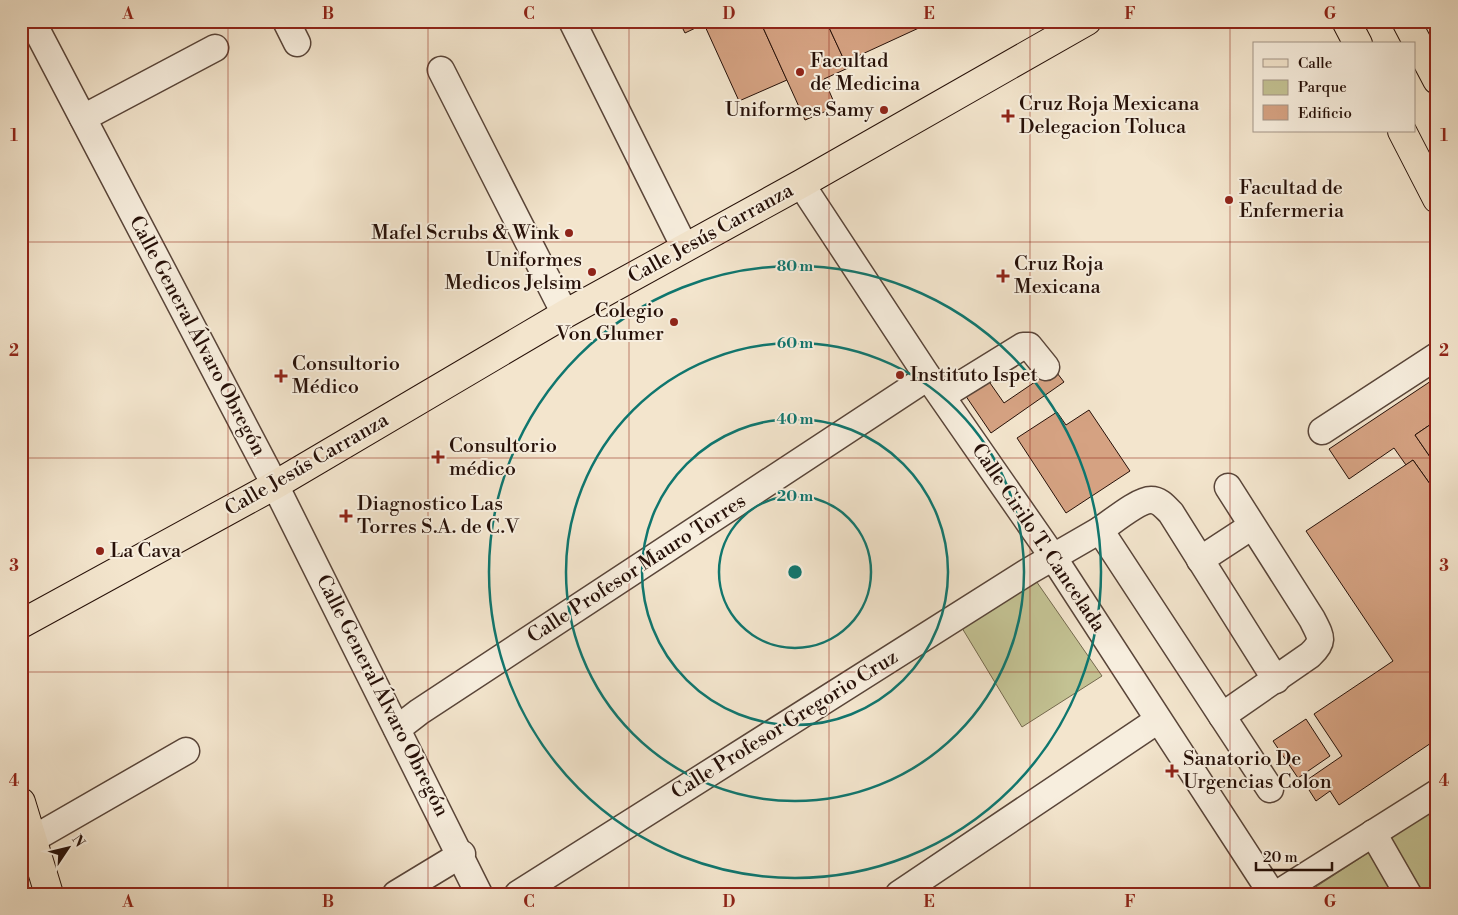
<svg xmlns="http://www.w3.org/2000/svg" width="1458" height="915" font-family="'Libre Bodoni',serif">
<rect width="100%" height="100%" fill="#f3e5cd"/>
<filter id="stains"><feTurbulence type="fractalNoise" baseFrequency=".004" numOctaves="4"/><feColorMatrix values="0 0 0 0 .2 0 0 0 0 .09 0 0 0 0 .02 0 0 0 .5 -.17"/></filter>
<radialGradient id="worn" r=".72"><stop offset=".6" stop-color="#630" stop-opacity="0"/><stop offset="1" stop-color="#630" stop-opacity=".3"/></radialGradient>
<g fill="#c3c293" stroke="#74694e">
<polygon points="1034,578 1102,676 1022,727 962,628"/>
<polygon points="1437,808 1437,894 1305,894"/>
</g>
<g fill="#d5a282" stroke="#261008">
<polygon points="679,21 710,21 685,33"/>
<polygon points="710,21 760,21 787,80 739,101 704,24"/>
<polygon points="760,21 826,21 848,68 824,79 836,107 805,120"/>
<polygon points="826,21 934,21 845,62"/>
<polygon points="1054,369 1064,382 991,433 961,389 983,373 1004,403"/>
<polygon points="1437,377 1437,420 1415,435 1437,467 1437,480 1430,484 1413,460 1406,465 1394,448 1349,479 1329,449"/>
<polygon points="1089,410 1130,471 1066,513 1017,438 1057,412 1066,425"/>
<polygon points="1437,420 1437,467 1415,435"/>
<polygon points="1413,460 1430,484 1437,480 1437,739 1339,805 1330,791 1316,801 1304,782 1342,756 1314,714 1393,661 1306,531"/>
<polygon points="1306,719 1330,756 1298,778 1273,741"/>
</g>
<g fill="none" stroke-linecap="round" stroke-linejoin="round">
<defs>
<g id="minor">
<polyline points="32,21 275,485 479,894"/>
<polyline points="286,21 297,43"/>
<polyline points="572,21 685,248"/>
<polyline points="441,70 565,314"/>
<polyline points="83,118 215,48"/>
<polyline points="801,184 928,377 1053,557 1272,894"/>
<polyline points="942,396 1023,346 1029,346 1046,367"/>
<polyline points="1322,431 1437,356"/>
<path d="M1100,530c12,-8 38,-30 51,-30 9,0 14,7 20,13l105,167"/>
<polyline points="1200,560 1252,526"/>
<polyline points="1222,716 1270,789"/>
<polyline points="397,729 419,712 928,377"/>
<polyline points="1373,833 1408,894"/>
<polyline points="33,839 186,751"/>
<polyline points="396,894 462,854"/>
<path d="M518,894l511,-323 71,-41 122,186 88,-61c15,-14 11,-18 2,-36l-84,-132"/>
<polyline points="899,894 1158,720"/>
<polyline points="1277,894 1437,793"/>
</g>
<g id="major">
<polyline points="1346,21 1358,44"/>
<polyline points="1402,131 1437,199"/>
<polyline points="21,624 275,485 565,314 801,184 1087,21"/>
<polyline points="21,802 49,894"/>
</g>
<polyline id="highway" points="1406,21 1437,80"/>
</defs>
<use href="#minor" stroke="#594539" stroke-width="29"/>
<use href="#major" stroke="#261008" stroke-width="30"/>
<use href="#highway" stroke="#261008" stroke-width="30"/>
<use href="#minor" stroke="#f7eede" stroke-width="26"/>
<use href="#major" stroke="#f3e5cd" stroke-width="28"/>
<use href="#highway" stroke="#f3e5cd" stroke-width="28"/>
</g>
<path fill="none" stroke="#8f2418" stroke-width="1" stroke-opacity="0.55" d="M228,21v873M428,21v873M629,21v873M829,21v873M1030,21v873M1230,21v873M21,242h1416M21,458h1416M21,672h1416"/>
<g fill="none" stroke="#0f766e" stroke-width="2.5">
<circle cx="795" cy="572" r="76"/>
<circle cx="795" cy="572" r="153"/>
<circle cx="795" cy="572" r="229"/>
<circle cx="795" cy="572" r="306"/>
</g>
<g fill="#8f2418" stroke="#f7eede" stroke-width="2">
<circle cx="800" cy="72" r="5"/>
<circle cx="884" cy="110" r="5"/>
<path d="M1005.5 108.5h5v5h5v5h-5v5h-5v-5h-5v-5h5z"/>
<circle cx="1229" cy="200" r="5"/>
<circle cx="569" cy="233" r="5"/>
<circle cx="592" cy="272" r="5"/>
<path d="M1000.5 268.5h5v5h5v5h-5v5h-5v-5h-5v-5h5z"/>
<circle cx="674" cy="322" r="5"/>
<circle cx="900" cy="375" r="5"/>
<path d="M278.5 368.5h5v5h5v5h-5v5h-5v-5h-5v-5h5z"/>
<path d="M435.5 449.5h5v5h5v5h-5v5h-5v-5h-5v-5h5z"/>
<path d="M343.5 508.5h5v5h5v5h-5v5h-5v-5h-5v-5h5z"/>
<circle cx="100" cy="551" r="5"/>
<path d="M1169.5 763.5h5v5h5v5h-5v5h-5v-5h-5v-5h5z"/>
</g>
<g text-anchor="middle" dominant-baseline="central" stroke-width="4" stroke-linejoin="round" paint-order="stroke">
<g font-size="20" fill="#261008" stroke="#f7eede" text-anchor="start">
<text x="810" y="61">Facultad<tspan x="810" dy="23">de Medicina</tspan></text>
<text x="1019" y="104">Cruz Roja Mexicana<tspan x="1019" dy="23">Delegacion Toluca</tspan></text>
<text x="874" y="110" text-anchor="end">Uniformes Samy</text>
<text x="1239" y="188">Facultad de<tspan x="1239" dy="23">Enfermeria</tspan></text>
<text x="559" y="233" text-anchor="end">Mafel Scrubs &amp; Wink</text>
<text x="582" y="260" text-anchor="end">Uniformes<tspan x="582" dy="23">Medicos Jelsim</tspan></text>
<text x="1014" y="264">Cruz Roja<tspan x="1014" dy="23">Mexicana</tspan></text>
<text x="664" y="311" text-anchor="end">Colegio<tspan x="664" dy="23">Von Glumer</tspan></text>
<text x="292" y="364">Consultorio<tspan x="292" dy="23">Médico</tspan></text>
<text x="910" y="375">Instituto Ispet</text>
<text x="449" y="446">Consultorio<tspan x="449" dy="23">médico</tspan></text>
<text x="357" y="504">Diagnostico Las<tspan x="357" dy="23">Torres S.A. de C.V</tspan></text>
<text x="110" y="551">La Cava</text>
<text x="1183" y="759">Sanatorio De<tspan x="1183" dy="23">Urgencias Colon</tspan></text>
</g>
<g font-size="20" fill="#261008" stroke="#f7eede">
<text transform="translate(711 234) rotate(-29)">Calle Jesús Carranza</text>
<text transform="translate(197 336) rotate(62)">Calle General Álvaro Obregón</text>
<text transform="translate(307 465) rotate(-30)">Calle Jesús Carranza</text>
<text transform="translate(1038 538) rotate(56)">Calle Cirilo T. Cancelada</text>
<text transform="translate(637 569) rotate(-33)">Calle Profesor Mauro Torres</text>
<text transform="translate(382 696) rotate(63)">Calle General Álvaro Obregón</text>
<text transform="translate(785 725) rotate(-32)">Calle Profesor Gregorio Cruz</text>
</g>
</g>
<circle cx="795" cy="572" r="8" fill="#0f766e" stroke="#f7eede" stroke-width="2.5"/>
<g font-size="15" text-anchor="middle" font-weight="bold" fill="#0f766e" stroke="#f7eede" stroke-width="4" stroke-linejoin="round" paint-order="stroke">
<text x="795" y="271">80 m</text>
<text x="795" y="348">60 m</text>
<text x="795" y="424">40 m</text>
<text x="795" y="501">20 m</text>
</g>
<rect width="1458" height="915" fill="none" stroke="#f3e5cd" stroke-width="55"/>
<rect x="1253" y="42" width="162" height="90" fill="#f7eede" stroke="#a39588"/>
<rect x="1263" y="59" width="25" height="8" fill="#f3e5cd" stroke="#a39588"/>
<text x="1298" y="68" font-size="15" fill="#261008">Calle</text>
<rect x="1263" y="80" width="25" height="15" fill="#c3c293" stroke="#a39588"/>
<text x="1298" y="92" font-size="15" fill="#261008">Parque</text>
<rect x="1263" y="105" width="25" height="15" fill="#d5a282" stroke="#a39588"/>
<text x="1298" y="118" font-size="15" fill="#261008">Edificio</text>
<g transform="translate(68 848) rotate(55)" stroke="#f7eede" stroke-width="4" paint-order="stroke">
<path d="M0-4L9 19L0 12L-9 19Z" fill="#261008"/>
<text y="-8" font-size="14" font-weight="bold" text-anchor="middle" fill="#261008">N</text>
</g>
<path d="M1256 862v8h76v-8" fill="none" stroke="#261008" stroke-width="2.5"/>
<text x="1263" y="862" font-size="15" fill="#261008" stroke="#f7eede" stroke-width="4" paint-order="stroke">20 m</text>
<rect x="28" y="28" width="1402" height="860" fill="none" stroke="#8f2418" stroke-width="2"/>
<g font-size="16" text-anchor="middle" font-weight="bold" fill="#8f2418">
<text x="128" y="19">A</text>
<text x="328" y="19">B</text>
<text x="529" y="19">C</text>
<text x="729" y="19">D</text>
<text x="929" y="19">E</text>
<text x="1130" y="19">F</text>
<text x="1330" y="19">G</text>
<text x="14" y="141">1</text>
<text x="1444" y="141">1</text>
<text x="14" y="356">2</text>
<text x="1444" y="356">2</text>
<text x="14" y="571">3</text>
<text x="1444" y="571">3</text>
<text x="14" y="786">4</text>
<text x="1444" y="786">4</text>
<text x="128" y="907">A</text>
<text x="328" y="907">B</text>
<text x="529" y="907">C</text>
<text x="729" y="907">D</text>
<text x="929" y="907">E</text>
<text x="1130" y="907">F</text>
<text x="1330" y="907">G</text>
</g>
<rect width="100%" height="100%" filter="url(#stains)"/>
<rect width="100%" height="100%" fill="url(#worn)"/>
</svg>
